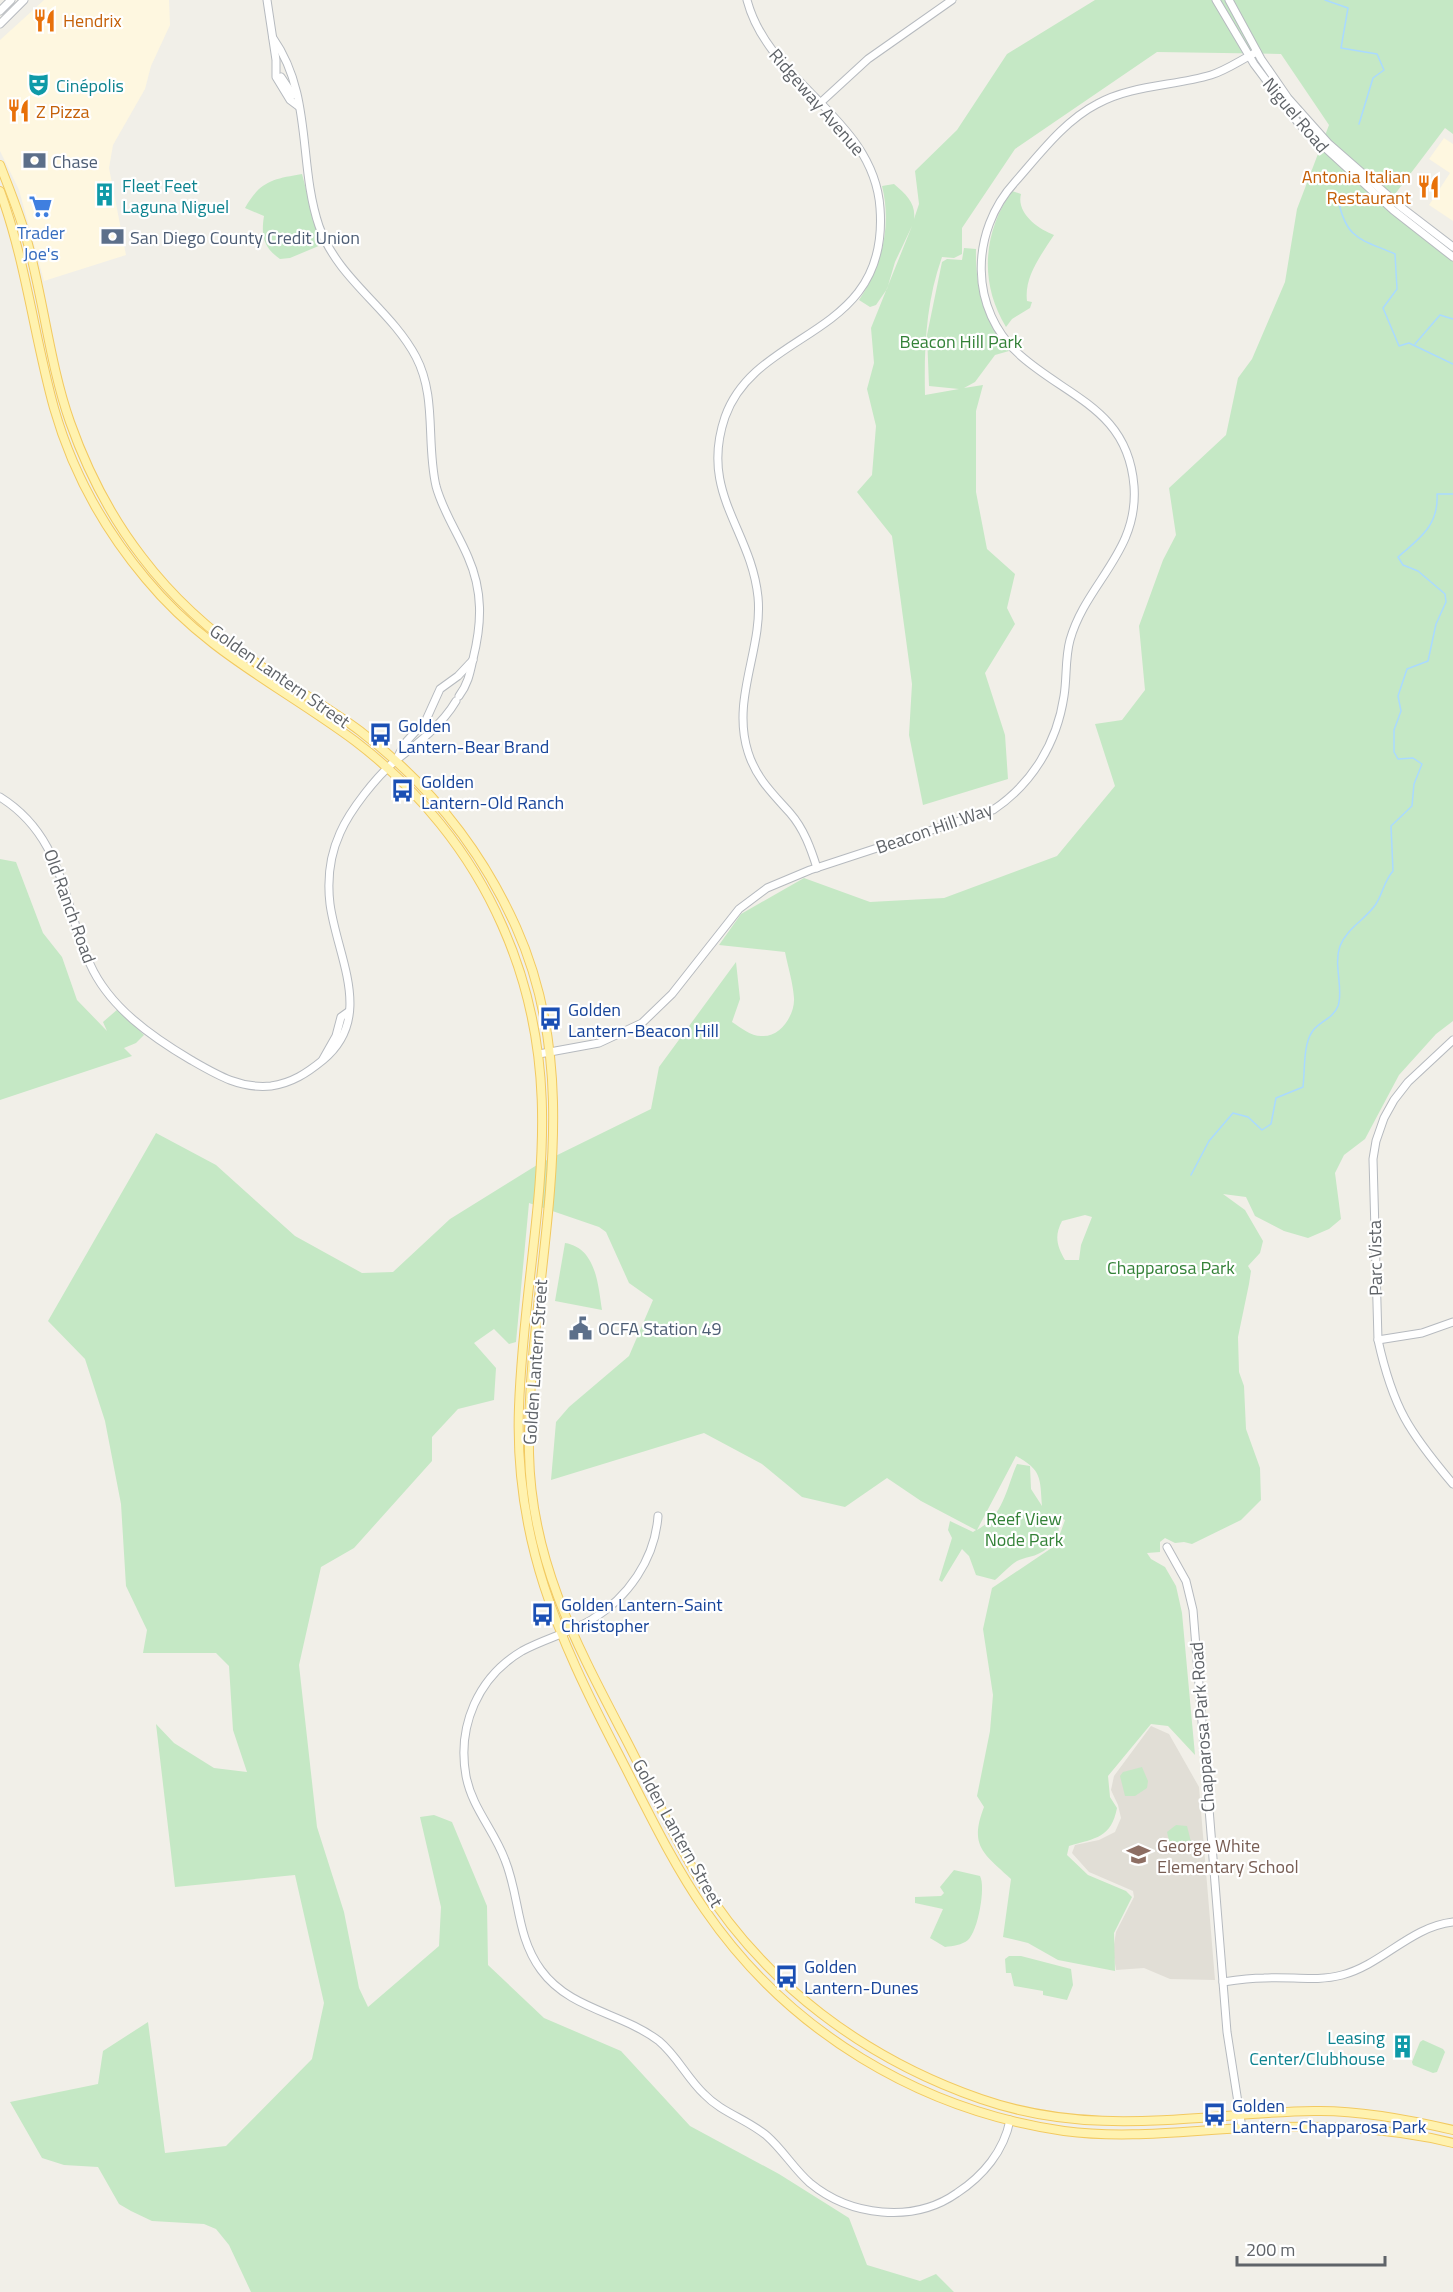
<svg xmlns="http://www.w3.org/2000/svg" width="1453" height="2292" font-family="'Titillium Web',sans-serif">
<rect width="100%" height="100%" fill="#f1efe8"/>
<g fill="#fef7e0">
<polygon points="44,0 169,0 170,25 151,66 145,89 113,145 109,168 126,255 44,281 19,190 0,151 0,40"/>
<polygon points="1444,138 1453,144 1453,221 1429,205 1450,173 1429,159"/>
</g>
<polygon fill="#e1ded6" points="1151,1726 1169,1734 1199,1787 1215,1980 1170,1979 1144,1968 1116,1970 1113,1951 1116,1932 1134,1897 1133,1891 1089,1872 1072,1853 1075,1845 1099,1840 1115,1832 1121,1818 1118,1805 1111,1790 1114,1776"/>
<g fill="#c5e8c5" fill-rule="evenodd">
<path d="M1095,0h358v134l-8,-6 -59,78 67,55v760l-17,13 -37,41 -34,64 -21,16 -9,18 6,46 -12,10 -21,9 -24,-7 -29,-15 -9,-19 -23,-3 22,16 18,31 -3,12 -12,13 3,5 -2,13 -11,53 1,35 5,14 2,43 14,39 1,32 -20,20 -49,24 -8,-2 -9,1 -10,-5 -5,4v10l-13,1 4,6 14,8 11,19 6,27 13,142 -27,-29 -17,-2 -43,52 2,21 7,11c-6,30 -21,30 -48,38l-2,9 21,20 38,16 6,6 -18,36 1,38 -57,-11 -30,-17 -25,-6 8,-58c-28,-26 -42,-33 -27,-72l-7,-11 13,-65 3,-36 -10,-66 9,-41 64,-43 9,-25 -14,-8c16,13 5,33 -11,41 -7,4 -15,4 -23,8 -8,5 -15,13 -22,19l-19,-5 -7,-19 -7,-7 -20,33 -3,-2 13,-42 -4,-8 2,-9 23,11 3,-2 -55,-29 -34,-23 -42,29 -43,-10 -40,-33 -58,-31 -153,47 5,-58 13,-15 60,-51 24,-56 -24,-17 -23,-51 -7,-5 -70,-24 -13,139 -7,2 -15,-15 -20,14 22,25 -2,32 -36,9 -26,28v24l-78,87 -33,19 -22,98 18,162 27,85 15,76 9,19 71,-61 2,-39 -21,-90 14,-2 18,7 35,84 1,59 56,53 77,33 69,75 89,48 70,44 18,47 53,16 16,-7 18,18h-703l-22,-47 -13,-16 -12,-5 -52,-3 -21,-10 -12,-7 -21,-37 -34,-2 -22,-7 -32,-56 88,-18 5,-33 45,-29 17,131 61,-7 86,-87 12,-56 -29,-128 -120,12 -19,-163 18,19 40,25 33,4 -14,-42 -4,-64 -13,-13h-73l4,-23 -21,-44 -5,-82 -16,-83 -20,-62 -37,-38 108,-188 60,32 79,71 67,37 31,-1 57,-53 87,-54 114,-56 8,-42 77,-105 4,37 -8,23c9,6 19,14 29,14 19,2 34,-21 33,-38 -1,-15 -6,-31 -9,-46l-66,-7 22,-31 63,-36 66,24 74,-4 113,-42 58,-70 -20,-62 27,-4 23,-30 -6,-64 24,-66 13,-25 -7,-47 57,-53 12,-57 14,-19 33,-77 12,-73 32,-84 -48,-71 -124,-2 -142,97 -53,79v26l-8,4 -12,-1c-16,45 -18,91 -17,138l34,-6 -30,-3 -2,-51 15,-73 5,-3 15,1 2,-12 12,1c-1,40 9,71 33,102l-14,4 -20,27 -11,6 19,-3 -7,26v81l11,57 28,25 -8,34 8,16 -30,49 20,62 3,44 -85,26 -14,-70 3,-51 -20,-148 -35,-44 15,-17 4,-49 -9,-37 7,-26 -3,-35 41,-102 -17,36 -8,27 -11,16 -6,2 -11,-7c23,-34 33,-74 23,-114l12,-2c13,11 22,20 20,35l5,-15 -4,-33 42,-41 50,-76zM1085,1215l7,2 -11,28 -2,15h-14c-8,-14 -11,-24 -3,-39zM1016,1456c26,14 24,22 26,50l-11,-17 -1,-23 -13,-2c-11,25 -13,51 -40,66z"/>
<path d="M302,174l19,71 -31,13 -10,1c-17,-12 -19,-24 -16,-43l-19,-8c15,-27 28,-29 57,-34z"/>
<path d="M1012,191l9,3c-5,19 17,35 33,41 -13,20 -30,42 -27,66l5,1 -2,6 -18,11 -6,8c-27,-44 -23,-95 6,-136z"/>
<polygon points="0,859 16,862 43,933 62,957 77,1000 107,1031 103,1022 118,1009 144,1035 136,1043 124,1048 132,1056 0,1100"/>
<path d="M565,1243c31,5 33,41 37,67l-47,-9z"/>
<polygon points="1142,1767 1148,1781 1147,1788 1135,1796 1125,1796 1120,1776 1123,1772"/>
<polygon points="1176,1825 1187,1826 1191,1842 1187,1846 1171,1849 1167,1832"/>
<path d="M954,1870l26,6c6,11 -2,55 -12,64 -6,5 -15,6 -23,7l-15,-9 13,-29 -28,-6v-6l26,-1 3,-3 -4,-6z"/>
<polygon points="1009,1956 1021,1956 1071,1969 1073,1985 1067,2000 1043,1995 1043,1991 1014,1986 1011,1973 1006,1973 1005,1959"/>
<polygon points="1423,2040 1443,2049 1445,2052 1437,2072 1433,2073 1413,2065 1412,2062 1420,2042"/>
</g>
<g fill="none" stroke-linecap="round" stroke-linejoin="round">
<g stroke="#aadaff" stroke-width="1.5">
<polyline points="1325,0 1348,8 1341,48 1377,54 1384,70 1373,78 1359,124"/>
<path d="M1338,199c8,41 23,40 57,55l2,35 -14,19 16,38 10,-3 44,21"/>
<polyline points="1415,344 1440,315 1453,319"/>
<path d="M1191,1175l18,-34 24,-28 15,4 14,13 9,-6 5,-26 27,-11c2,-16 0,-42 9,-55 6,-10 21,-13 26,-26 6,-17 -5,-41 2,-60 7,-18 26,-27 36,-42 7,-11 8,-23 17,-33l-2,-45 21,-20 2,-22 8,-20 -9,-6 -15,1 -4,-7v-22l7,-19 -3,-15 9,-27 21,-8 8,-37 10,-22 -1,-8 -27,-23 -15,-6 -5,-8c22,-19 41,-32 39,-63h16"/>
</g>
<defs>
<g id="secondary">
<polyline points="267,0 276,60 276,77 290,100 298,106"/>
<path d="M747,0c22,84 127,118 133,208 10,131 -123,119 -155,209 -26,76 26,112 33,180 5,52 -27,102 -10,155 8,26 25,42 42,61 14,16 21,36 27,55"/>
<polyline points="1216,0 1254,64 1299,124 1393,210 1453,257"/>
<polyline points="1229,0 1261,59 1288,98 1329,144 1401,207 1453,247"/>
<polyline points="0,11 11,0"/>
<polyline points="0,24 24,0"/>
<path d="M273,38c40,57 25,126 46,188 19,54 71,82 97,131 21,40 10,86 20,129 7,26 22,47 32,71 15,34 14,66 5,102 -3,14 -5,25 -14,37"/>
<polyline points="281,77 293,95"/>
<polyline points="819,104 868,59 952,0"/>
<polyline points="396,760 405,743 426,720 440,689 458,676 473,660"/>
<path d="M0,797c64,40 62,105 90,167 19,43 62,73 101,96 26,15 49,29 80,26 21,-3 36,-13 52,-26 52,-43 14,-103 7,-156 -3,-25 0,-49 10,-71 10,-23 36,-56 55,-72 22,-17 47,-36 61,-60"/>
<path d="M1453,1040l-45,42 -14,18 -10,18 -8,23 -3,18 5,181c15,68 31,92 75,144"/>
<path d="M539,1054l60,-11 43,-20 30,-29 67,-85 28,-21 43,-18 183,-60c39,-26 64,-67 71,-114 3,-18 1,-38 6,-56 16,-57 69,-88 64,-154 -6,-76 -65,-88 -113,-130 -53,-46 -51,-125 -6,-174 24,-27 49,-61 82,-78 34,-19 77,-18 114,-29 16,-5 31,-16 46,-23"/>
<polyline points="323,1059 336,1036 341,1017 348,1012"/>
<polyline points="1378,1340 1422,1333 1453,1322"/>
<path d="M658,1516c-3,43 -30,82 -67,104 -22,13 -47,19 -69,31 -44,26 -65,75 -56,125 6,32 28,54 39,84 15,37 11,76 36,110 29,40 80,42 118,71 18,15 28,37 45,53 18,19 43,25 63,42 16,14 27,33 43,47 40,33 103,41 147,10 26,-17 47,-42 53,-73"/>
<polyline points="1167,1547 1186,1581 1193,1610 1227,2032 1242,2128"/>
<path d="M1223,1982c13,-2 27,-4 41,-4 26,-2 52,4 78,-3 41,-11 68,-48 111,-53"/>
</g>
<g id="primary">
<path d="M0,165c10,26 21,52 28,79 16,59 22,121 42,178 17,48 41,95 72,135 31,41 70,76 113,105 34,24 72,44 105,69 68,52 121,118 156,196 77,171 10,348 13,526 2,105 45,187 92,277 26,49 49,101 78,149 65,105 166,180 282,220 115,40 217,14 333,12 44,-1 97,9 139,19"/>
<path d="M0,191c26,71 34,145 54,217 18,63 50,121 92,171 61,74 135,107 209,162 63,48 115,111 147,184 75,168 23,309 17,482 -5,132 39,230 98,344 28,54 54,110 88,159 83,121 214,200 359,221 61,8 120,0 181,-3 69,-3 140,-2 208,15"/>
</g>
</defs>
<use href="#secondary" stroke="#b6babf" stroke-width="9"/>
<use href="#primary" stroke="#f2c960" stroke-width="10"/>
<use href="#secondary" stroke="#fff" stroke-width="7"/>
<use href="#primary" stroke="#fff2af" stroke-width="8"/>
</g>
<defs>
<symbol id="restaurant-bare" viewBox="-9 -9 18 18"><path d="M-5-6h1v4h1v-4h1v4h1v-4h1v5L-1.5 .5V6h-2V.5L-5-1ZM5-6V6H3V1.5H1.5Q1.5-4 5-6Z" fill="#e8710a" stroke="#fff" stroke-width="2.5" paint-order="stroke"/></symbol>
<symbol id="theatre-bare" viewBox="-9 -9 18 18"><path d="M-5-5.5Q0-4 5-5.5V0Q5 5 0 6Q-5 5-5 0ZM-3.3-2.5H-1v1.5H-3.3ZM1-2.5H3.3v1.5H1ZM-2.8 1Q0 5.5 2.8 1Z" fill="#0f9aa8" stroke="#fff" stroke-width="2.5" paint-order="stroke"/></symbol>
<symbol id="bank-bare" viewBox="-9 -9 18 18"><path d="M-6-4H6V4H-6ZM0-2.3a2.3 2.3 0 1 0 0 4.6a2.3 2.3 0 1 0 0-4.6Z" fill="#5c6f8a" stroke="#fff" stroke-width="2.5" paint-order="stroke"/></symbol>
<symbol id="building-bare" viewBox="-9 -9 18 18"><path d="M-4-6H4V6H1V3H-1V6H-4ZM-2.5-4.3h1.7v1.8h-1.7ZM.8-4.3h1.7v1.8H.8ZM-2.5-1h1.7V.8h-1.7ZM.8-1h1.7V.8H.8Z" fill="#0f9aa8" stroke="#fff" stroke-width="2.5" paint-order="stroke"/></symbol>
<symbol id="supermarket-bare" viewBox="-9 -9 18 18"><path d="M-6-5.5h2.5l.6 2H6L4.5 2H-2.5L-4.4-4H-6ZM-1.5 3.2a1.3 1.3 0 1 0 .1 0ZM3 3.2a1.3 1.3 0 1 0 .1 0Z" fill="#3f7fe0" stroke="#fff" stroke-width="2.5" paint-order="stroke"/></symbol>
<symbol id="bus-bare" viewBox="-9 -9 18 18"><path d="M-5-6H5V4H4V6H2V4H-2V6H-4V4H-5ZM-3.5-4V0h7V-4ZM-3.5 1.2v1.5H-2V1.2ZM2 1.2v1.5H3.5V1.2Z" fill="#1a4fb4" stroke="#fff" stroke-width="2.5" paint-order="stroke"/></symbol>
<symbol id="civic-bare" viewBox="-9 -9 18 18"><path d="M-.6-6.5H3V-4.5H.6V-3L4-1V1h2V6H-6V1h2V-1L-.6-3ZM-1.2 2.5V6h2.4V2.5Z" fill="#5c6f8a" stroke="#fff" stroke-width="2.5" paint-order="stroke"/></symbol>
<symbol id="school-bare" viewBox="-9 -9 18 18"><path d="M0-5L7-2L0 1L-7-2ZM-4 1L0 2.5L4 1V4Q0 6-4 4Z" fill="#8d6e63" stroke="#fff" stroke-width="2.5" paint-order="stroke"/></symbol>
</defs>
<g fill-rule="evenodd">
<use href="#restaurant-bare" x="28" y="4" width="33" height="33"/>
<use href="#theatre-bare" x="22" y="68" width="33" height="33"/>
<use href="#restaurant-bare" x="2" y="94" width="33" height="33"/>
<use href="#bank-bare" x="18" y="144" width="33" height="33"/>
<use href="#restaurant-bare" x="1412" y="170" width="33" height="33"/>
<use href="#building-bare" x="88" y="178" width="33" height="33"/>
<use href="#supermarket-bare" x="24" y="190" width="33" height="33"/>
<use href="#bank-bare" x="96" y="220" width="33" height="33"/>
<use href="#bus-bare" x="364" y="718" width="33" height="33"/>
<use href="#bus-bare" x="386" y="774" width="33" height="33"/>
<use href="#bus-bare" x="534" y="1002" width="33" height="33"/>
<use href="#civic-bare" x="564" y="1312" width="33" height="33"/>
<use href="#bus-bare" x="526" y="1598" width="33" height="33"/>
<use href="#school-bare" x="1122" y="1838" width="33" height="33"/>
<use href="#bus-bare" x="770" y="1960" width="33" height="33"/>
<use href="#building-bare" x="1386" y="2030" width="33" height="33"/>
<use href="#bus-bare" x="1198" y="2098" width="33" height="33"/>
</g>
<g text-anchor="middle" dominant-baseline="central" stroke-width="4.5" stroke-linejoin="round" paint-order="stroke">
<g font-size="18" fill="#c56008" stroke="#fff" text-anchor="start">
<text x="63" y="20">Hendrix</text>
<text x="36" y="111">Z Pizza</text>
<text x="1411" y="176" text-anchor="end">Antonia Italian<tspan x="1411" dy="21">Restaurant</tspan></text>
</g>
<g font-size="18" fill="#0d838f" stroke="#fff" text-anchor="start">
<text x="56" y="85">Cinépolis</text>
<text x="122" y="185">Fleet Feet<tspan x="122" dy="21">Laguna Niguel</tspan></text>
<text x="1385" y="2037" text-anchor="end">Leasing<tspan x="1385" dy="21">Center/Clubhouse</tspan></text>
</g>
<g font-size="18" fill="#5f6368" stroke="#fff">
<text transform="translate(817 102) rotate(49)">Ridgeway Avenue</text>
<text transform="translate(1296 115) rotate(50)">Niguel Road</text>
<text transform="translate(280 676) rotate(35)">Golden Lantern Street</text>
<text transform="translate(934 828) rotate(-19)">Beacon Hill Way</text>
<text transform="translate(70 906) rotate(70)">Old Ranch Road</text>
<text transform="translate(1375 1258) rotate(-91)">Parc Vista</text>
<text transform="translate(535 1362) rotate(-86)">Golden Lantern Street</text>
<text transform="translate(1202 1727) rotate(-94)">Chapparosa Park Road</text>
<text transform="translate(678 1833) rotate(61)">Golden Lantern Street</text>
</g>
<g font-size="18" fill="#4e5e75" stroke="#fff" text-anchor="start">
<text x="52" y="161">Chase</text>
<text x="130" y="237">San Diego County Credit Union</text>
<text x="598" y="1328">OCFA Station 49</text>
</g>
<g font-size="18" fill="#366cbe" stroke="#fff">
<text x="41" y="232">Trader<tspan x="41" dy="21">Joe's</tspan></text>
</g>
<g font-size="18" fill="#348238" stroke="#fff">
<text x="961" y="341">Beacon Hill Park</text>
<text x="1171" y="1267">Chapparosa Park</text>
<text x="1024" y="1518">Reef View<tspan x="1024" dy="21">Node Park</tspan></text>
</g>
<g font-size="18" fill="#164399" stroke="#fff" text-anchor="start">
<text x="398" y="725">Golden<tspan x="398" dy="21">Lantern-Bear Brand</tspan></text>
<text x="421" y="781">Golden<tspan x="421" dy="21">Lantern-Old Ranch</tspan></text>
<text x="568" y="1009">Golden<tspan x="568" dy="21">Lantern-Beacon Hill</tspan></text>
<text x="561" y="1604">Golden Lantern-Saint<tspan x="561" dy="21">Christopher</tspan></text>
<text x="804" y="1966">Golden<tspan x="804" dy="21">Lantern-Dunes</tspan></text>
<text x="1232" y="2105">Golden<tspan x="1232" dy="21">Lantern-Chapparosa Park</tspan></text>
</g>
<g font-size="18" fill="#785e54" stroke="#fff" text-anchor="start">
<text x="1157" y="1845">George White<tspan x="1157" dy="21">Elementary School</tspan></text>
</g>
</g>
<path d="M1237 2256v9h148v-9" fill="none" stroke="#5f6368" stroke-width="3"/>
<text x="1246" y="2256" font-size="18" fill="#5f6368" stroke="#ffffff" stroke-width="4.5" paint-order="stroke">200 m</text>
</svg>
